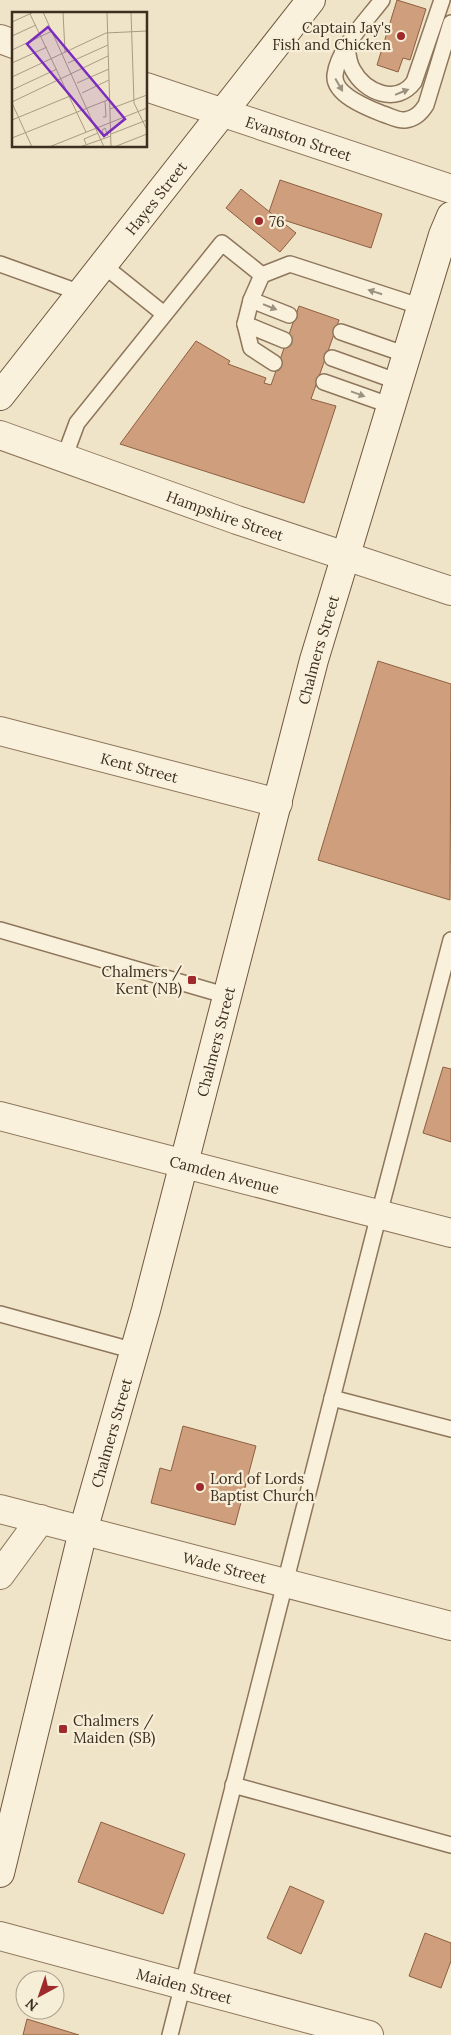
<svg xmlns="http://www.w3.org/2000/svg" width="451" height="2035" font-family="Lora,serif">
<rect width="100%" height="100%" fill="#f0e4c8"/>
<g fill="#cf9f7d" stroke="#8d5f41">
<polygon points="397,0 426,9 410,60 403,58 398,72 377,65"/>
<polygon points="280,180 382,214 371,248 268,215"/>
<polygon points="241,189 296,233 280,252 226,208"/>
<polygon points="299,306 339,320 311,399 336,406 304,503 120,444 196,341 230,361 228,364 266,378 264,383 271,385"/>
<polygon points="378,661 451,684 450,900 318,860"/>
<polygon points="443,1067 451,1069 451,1142 423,1133"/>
<polygon points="183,1426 256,1446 235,1525 151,1503 160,1468 171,1471"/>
<polygon points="101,1822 185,1854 163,1914 78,1882"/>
<polygon points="290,1886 324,1901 301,1954 267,1938"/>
<polygon points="425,1933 451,1943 451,1961 441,1988 409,1976"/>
<polygon points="27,2019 79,2035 23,2035"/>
</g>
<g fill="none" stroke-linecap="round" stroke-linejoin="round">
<defs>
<g id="lane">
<path d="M382,0c-16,21 -44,49 -47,75 -2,20 33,33 48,39 7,2 15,7 22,6 10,-1 16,-7 21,-15l25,-82"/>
<path d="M347,47c1,8 2,17 6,23 12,23 44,35 61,12l28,-82"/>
<polyline points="0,264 81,293"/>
<polyline points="103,265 164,314"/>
<polyline points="251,300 289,315"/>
<polyline points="245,324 284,340"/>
<polyline points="341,332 407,355"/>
<polyline points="332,358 399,382"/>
<polyline points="274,363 251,348 245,324 251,300 262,275 290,264 422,307"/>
<polyline points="324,382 392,406"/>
<polyline points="64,458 77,423 222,243 262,275"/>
<polyline points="0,930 228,996"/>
<polyline points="0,1314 135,1351"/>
<polyline points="332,1398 451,1429"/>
<polyline points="233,1785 451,1845"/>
<polyline points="170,2035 379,1214 451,940"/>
</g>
<g id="street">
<polyline points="0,39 14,44"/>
<path id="s1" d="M146,87l305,102"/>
<path id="s2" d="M0,435l237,85 214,71"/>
<path id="s3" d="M0,731l278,72"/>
<path id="s4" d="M0,1116l451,117"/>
<path id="s5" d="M0,1509l451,117"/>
<polyline points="0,1575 41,1519"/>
<path id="s6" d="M0,1936l369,99"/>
</g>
<g id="secondary">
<path id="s7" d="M0,396l311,-396"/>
<path id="s8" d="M0,1873l83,-342 63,-221 168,-650 129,-425 8,-19"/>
</g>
</defs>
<use href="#lane" stroke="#8d765c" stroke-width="18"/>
<use href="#street" stroke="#8d765c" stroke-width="30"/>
<use href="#secondary" stroke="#6f573f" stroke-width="30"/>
<use href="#lane" stroke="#faf1dc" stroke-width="15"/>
<use href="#street" stroke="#faf1dc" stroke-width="28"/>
<use href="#secondary" stroke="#faf1dc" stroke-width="28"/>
</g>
<defs><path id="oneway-solid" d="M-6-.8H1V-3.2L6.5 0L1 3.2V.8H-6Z" transform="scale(1.25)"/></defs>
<g fill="#9c907e">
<use href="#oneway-solid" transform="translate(339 85) rotate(60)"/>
<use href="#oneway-solid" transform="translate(402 92) rotate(-22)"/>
<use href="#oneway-solid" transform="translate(375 292) rotate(-162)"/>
<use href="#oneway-solid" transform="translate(270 307) rotate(22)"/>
<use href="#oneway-solid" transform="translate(358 394) rotate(20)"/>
</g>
<g fill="#9e2a2b" stroke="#f7eed8" stroke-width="2">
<circle cx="401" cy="36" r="5"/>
<circle cx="259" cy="221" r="5"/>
<rect x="187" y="975" width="10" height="10" rx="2.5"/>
<circle cx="200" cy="1487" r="5"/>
<rect x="58" y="1724" width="10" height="10" rx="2.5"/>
</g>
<g text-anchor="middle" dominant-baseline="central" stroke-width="4.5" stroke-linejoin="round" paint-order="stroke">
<g font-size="15" fill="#3d2e20" stroke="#f7eed8" text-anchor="start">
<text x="391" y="27" text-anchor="end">Captain Jay's<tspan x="391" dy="17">Fish and Chicken</tspan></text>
<text x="269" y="221">76</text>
<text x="182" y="971" text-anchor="end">Chalmers /<tspan x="182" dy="17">Kent (NB)</tspan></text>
<text x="210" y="1478">Lord of Lords<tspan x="210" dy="17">Baptist Church</tspan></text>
<text x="73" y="1720">Chalmers /<tspan x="73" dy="17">Maiden (SB)</tspan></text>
</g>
<g font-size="15" fill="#3d2e20" stroke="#f7eed8">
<text stroke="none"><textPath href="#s1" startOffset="161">Evanston Street</textPath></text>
<text stroke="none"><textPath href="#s7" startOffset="252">Hayes Street</textPath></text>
<text stroke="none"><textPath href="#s2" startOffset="239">Hampshire Street</textPath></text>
<text stroke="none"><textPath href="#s8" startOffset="1264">Chalmers Street</textPath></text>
<text stroke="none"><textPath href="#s3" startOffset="144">Kent Street</textPath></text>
<text stroke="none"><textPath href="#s8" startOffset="859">Chalmers Street</textPath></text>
<text stroke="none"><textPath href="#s4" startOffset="232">Camden Avenue</textPath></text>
<text stroke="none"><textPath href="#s8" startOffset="454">Chalmers Street</textPath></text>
<text stroke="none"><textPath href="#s5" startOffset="232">Wade Street</textPath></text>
<text stroke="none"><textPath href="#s6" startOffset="191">Maiden Street</textPath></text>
</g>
</g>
<g transform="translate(12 12)">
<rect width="135" height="135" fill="#f0e4c8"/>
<path fill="none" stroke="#a89b85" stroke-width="1" d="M31,0l61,135M51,0l2,40M95,0l4,135M119,0l3,91 13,27M18,2l56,118M0,10l22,-10M0,24l24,-11M0,38l40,-19M0,51l35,-16M56,51l40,-18M0,65l94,-44 41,-2M65,71l32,-14M0,78l45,-21M70,81l27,-13M0,90l96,-46M0,91l20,44M98,97l37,-14M91,105h3l-1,-16M0,108l58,-24M99,122l36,-14M92,125l-2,-7 3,-2 3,8M0,126l98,-39M74,132l-2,-5 14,-6M37,135l98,-39M68,135l31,-11M102,135l33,-13"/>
<path fill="#7b2cbf" fill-opacity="0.15" stroke="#7b2cbf" stroke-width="2.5" d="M36,15l77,92 -21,17 -77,-92z"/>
<rect width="135" height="135" fill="none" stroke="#3d2e20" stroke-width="2.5"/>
</g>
<g transform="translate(40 1995) rotate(220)"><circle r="24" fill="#f7eed8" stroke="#ada18e"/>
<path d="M0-4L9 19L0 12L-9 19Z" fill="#9e2a2b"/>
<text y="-8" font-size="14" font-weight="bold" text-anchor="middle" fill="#3d2e20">N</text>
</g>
</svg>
